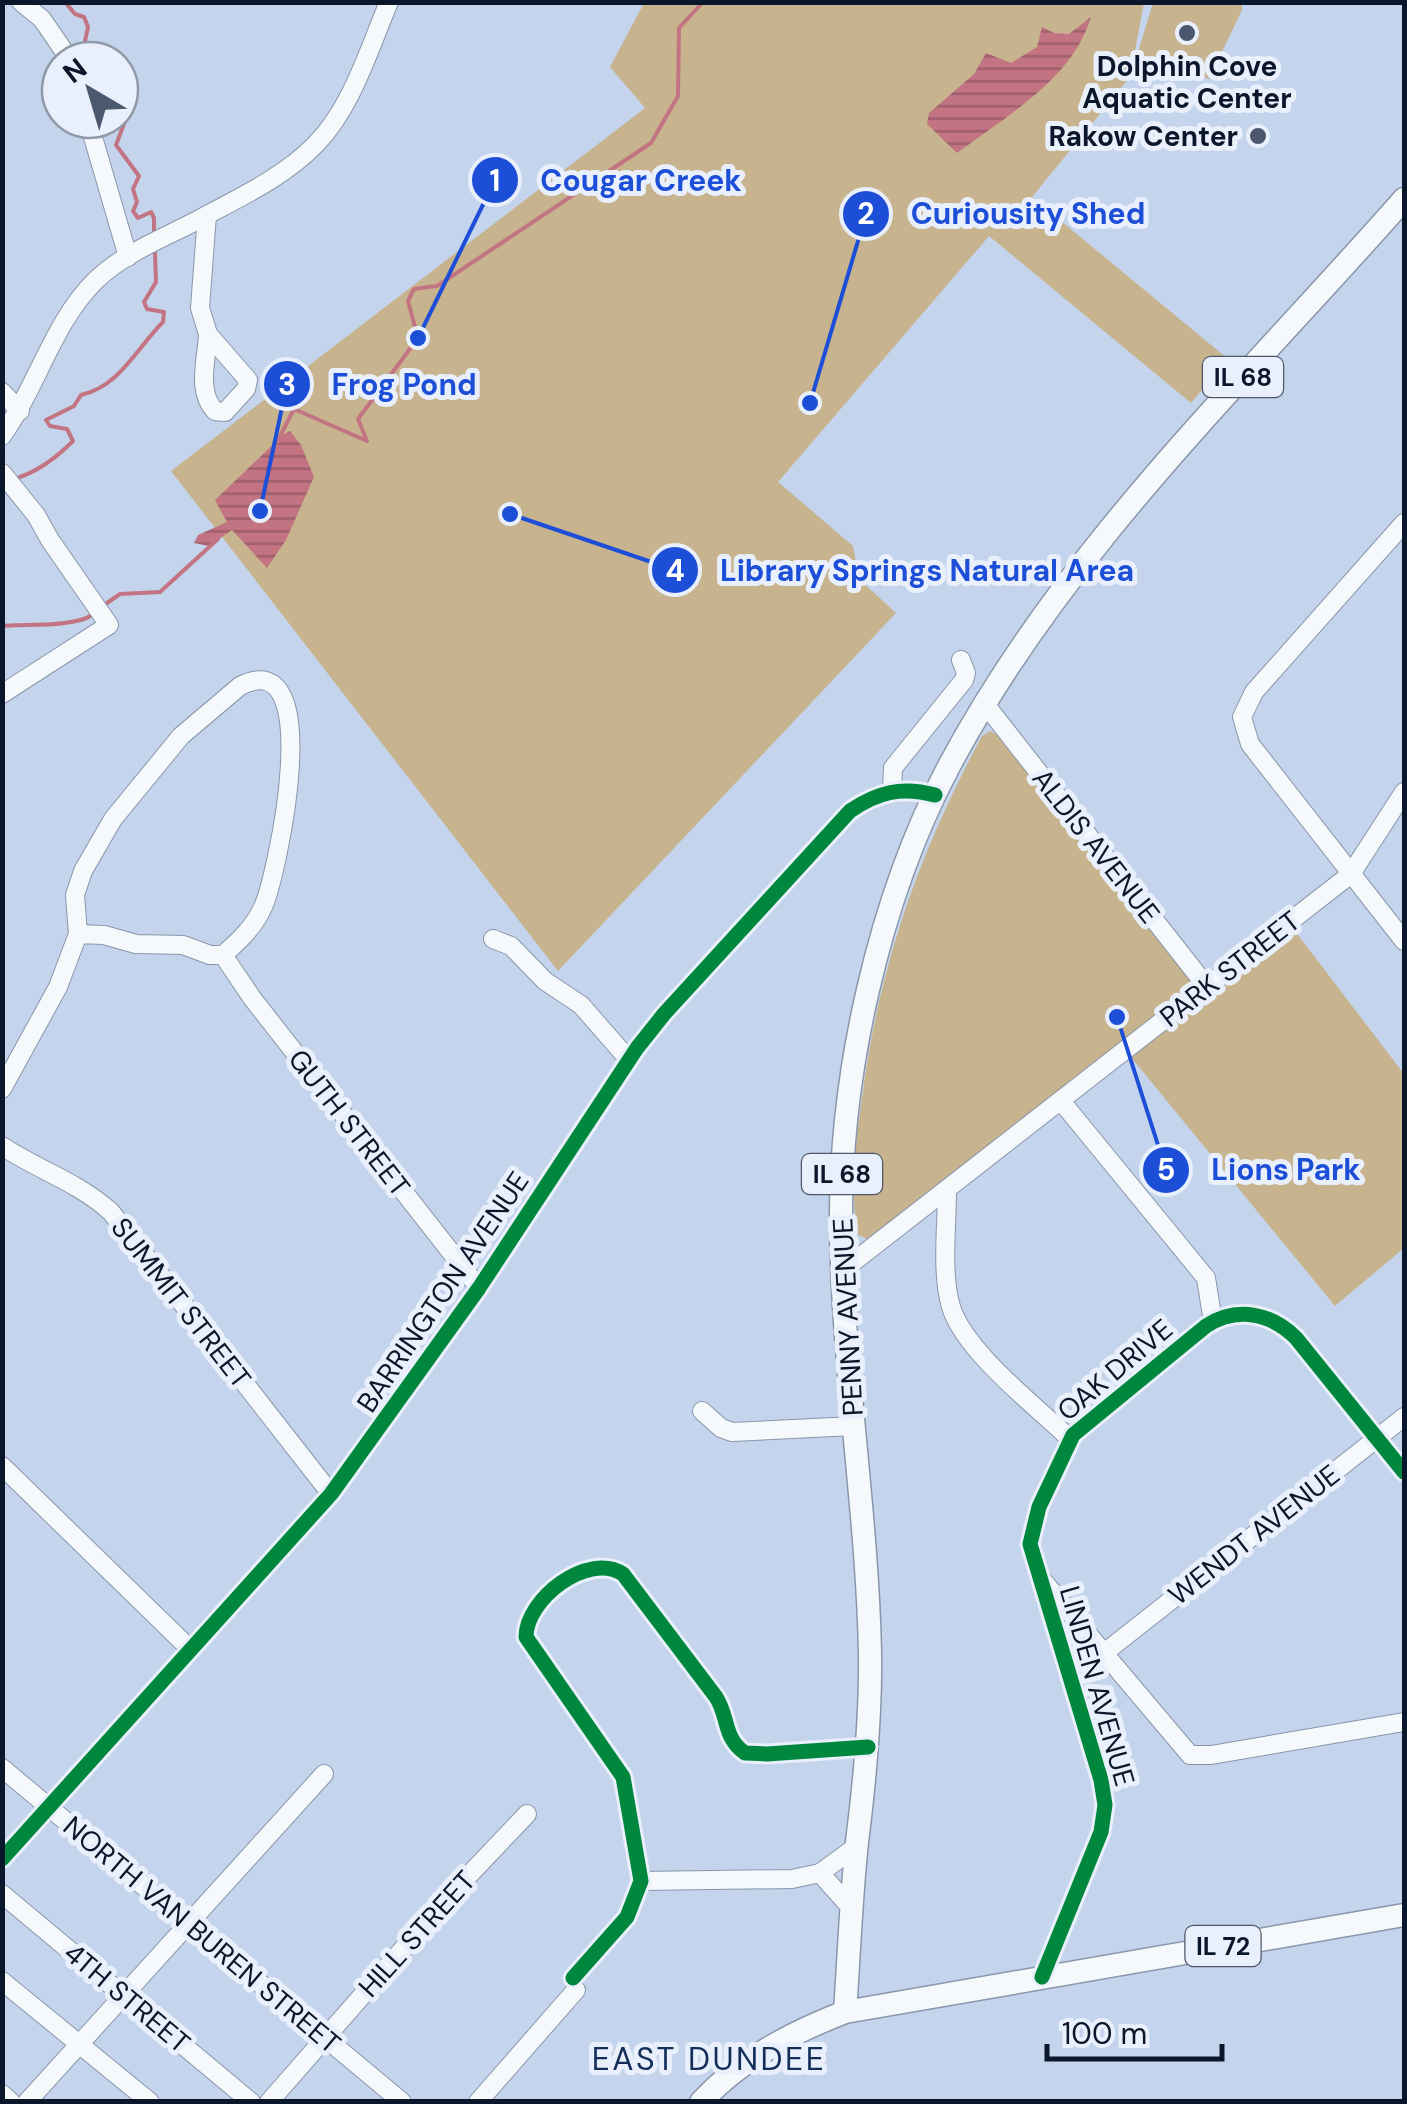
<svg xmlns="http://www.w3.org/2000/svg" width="1407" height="2104" font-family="'DM Sans',sans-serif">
<defs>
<pattern id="water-rules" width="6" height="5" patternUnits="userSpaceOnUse" patternTransform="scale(2.5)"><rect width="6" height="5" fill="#c37482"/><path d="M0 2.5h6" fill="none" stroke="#9d5e6b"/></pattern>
</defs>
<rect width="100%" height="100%" fill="#c4d4ec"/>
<g fill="#c7b48e">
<polygon points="644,3 1144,3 1130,77 1032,197 1228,359 1191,403 989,236 778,482 853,546 859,579 896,613 558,971 171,471 645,108 610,67"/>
<polygon points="1153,3 1242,3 1242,10 1209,79 1137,55"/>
<path d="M990,731l13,6 204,262 88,-68 109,143v174l-69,58 -214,-261 -252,195 -11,-5c-9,-50 -3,-86 4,-137 17,-132 57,-245 120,-362z"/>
</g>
<g fill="url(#water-rules)">
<path d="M1091,17c-19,63 -84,98 -134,136l-30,-29 2,-11 45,-39 12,-21 25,10 26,-16 5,-20 12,6 15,1z"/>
<polygon points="290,431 301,445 314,477 286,540 267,568 232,530 209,546 194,543 198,535 227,522 215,500 284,434"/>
</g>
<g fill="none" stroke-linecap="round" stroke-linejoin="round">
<g stroke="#c37482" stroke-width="4">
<polyline points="65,2 75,14 84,17 88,27 85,41 98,60"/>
<polyline points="120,114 125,121 116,145 139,176 133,189 137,202 133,211 138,218 151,212 154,218 154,235"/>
<polyline points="277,442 294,409 367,441 358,419 418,338 408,301 414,289 437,286 651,143 678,96 679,28 703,2"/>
<path d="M20,477c20,-7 38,-21 53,-36l-6,-12 -17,-3 -4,-6 28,-14 7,-11c39,-9 55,-46 82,-73l1,-10 -17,-3 -3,-7 12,-20 -1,-29"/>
<polyline points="107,603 120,594 160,592 218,539"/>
<path d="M2,626c24,-2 73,1 90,-11"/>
</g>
<defs>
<g id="minor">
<polyline points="21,2 42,19 70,60"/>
<polyline points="88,120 128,257"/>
<path d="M207,215l-7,93 8,26 40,46 -2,9 -21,23 -10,-1c-19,-20 -8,-52 -7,-77"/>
<polyline points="2,392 20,411"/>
<path d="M2,436c35,-49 51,-114 94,-156 27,-26 65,-41 98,-58 42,-23 88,-43 122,-78 36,-37 53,-95 73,-142"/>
<polyline points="2,473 36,515 50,540 109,625 2,694"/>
<polyline points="1404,523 1254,692 1242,717 1250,744 1404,941"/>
<polyline points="985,704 1207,987"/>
<polyline points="892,791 893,768 964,680 966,673 961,660"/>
<path d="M78,934l-3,-39 8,-24 30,-52 68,-83 59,-50c88,-45 37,190 23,221 -9,20 -24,34 -40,48"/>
<polyline points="493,939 511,946 545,981 581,1005 629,1060"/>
<polyline points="223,955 252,998 479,1288"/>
<polyline points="2,1089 58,987 78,934 104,935 136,944 183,945 210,955 223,955"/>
<polyline points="1061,1101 1206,1278 1213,1322"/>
<path d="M2,1146c36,24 76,36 109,66l220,282"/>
<path d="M947,1191c0,36 -6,81 4,116 14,45 85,99 119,132"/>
<polyline points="843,1270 1351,874 1404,792"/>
<polyline points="702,1411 721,1428 732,1432 854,1426"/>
<polyline points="2,1466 190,1649"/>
<polyline points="1044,1582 1190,1755 1211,1755 1404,1722"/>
<polyline points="1104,1653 1404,1417"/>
<polyline points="2,1768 402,2102"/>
<path d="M2,1859l329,-365 148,-206 158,-240 27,-34 186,-203c28,-19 52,-25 85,-16"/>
<polyline points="820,1873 852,1909"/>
<polyline points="641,1881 792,1879 820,1873 857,1846"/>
<polyline points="2,1894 251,2102"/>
<path d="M1042,1977l59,-145 4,-27 -4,-25 -71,-236 9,-37 34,-72 133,-109c31,-20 65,-13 90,12l108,134"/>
<path d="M573,1978l54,-61 14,-36 -18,-104 -97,-140c0,-38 62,-86 97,-63l93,123c13,20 7,41 29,56l22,1 101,-7"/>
<polyline points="2,1981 150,2102"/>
<polyline points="2,2094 11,2102"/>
<polyline points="27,2102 324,1774"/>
<polyline points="269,2102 452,1893 527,1814"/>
<polyline points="478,2102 576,1990"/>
</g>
<g id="major">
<path d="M845,2012c4,-57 6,-114 12,-170 8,-63 14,-126 13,-190 -3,-143 -28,-286 -29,-430 -1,-148 38,-323 107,-454 115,-217 296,-387 456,-569"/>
<path d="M701,2102c40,-43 90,-69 144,-90l559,-97"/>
</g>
</defs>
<use href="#minor" stroke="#8996aa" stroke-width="20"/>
<use href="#major" stroke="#8996aa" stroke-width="25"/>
<use href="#minor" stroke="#f6f9fc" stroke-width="18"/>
<use href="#major" stroke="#f6f9fc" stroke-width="22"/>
<defs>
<g id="cycleway">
<path d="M2,1859l329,-365 148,-206 158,-240 27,-34 186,-203c28,-19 52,-25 85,-16"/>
<path d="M1042,1977l59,-145 4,-27 -4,-25 -71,-236 9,-37 34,-72 133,-109c31,-20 65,-13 90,12l108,134"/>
<path d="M573,1978l54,-61 14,-36 -18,-104 -97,-140c0,-38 62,-86 97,-63l93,123c13,20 7,41 29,56l22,1 101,-7"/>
</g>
</defs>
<use href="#cycleway" stroke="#e9f0fb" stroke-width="21"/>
<use href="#cycleway" stroke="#00873e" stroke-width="15"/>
</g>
<g fill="#4b586e" stroke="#e9f0fb" stroke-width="4">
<circle cx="1187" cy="33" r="10"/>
<circle cx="1258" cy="136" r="10"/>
</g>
<g text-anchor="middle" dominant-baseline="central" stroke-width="10" stroke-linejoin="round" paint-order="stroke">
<g fill="#e9f0fb" stroke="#4d5769" stroke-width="2.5">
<rect x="1203" y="357" width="80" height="40" rx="8"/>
<rect x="802" y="1154" width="80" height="40" rx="8"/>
<rect x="1185.5" y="1926" width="75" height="40" rx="8"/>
</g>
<g font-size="25" font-weight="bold" fill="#0a162a">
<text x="1243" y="377">IL 68</text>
<text x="842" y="1174">IL 68</text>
<text x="1223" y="1946">IL 72</text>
</g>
<g font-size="28" font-weight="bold" fill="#0a162a" stroke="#e9f0fb">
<text x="1187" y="66">Dolphin Cove<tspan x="1187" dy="32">Aquatic Center</tspan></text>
<text x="1238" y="136" text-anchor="end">Rakow Center</text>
</g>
<g font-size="28" fill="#0a162a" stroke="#e9f0fb">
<text transform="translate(1096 846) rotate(52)">ALDIS AVENUE</text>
<text transform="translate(1230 969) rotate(-38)">PARK STREET</text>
<text transform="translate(349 1123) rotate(52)">GUTH STREET</text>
<text transform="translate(443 1292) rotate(-56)">BARRINGTON AVENUE</text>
<text transform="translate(181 1303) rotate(52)">SUMMIT STREET</text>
<text transform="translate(848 1317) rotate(-93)">PENNY AVENUE</text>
<text transform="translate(1115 1370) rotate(-40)">OAK DRIVE</text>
<text transform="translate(1254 1535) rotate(-38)">WENDT AVENUE</text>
<text transform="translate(1097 1686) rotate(74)">LINDEN AVENUE</text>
<text transform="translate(417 1934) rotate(-48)">HILL STREET</text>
<text transform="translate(202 1935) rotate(40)">NORTH VAN BUREN STREET</text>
<text transform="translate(127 1998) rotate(40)">4TH STREET</text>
</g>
<g font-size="32" letter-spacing="2.5" fill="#122e59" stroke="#e9f0fb">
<text x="709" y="2059">EAST DUNDEE</text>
</g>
</g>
<path fill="none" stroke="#1d4ed8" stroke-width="4" d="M418 338L495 180M810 403L866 214M260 511L287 384M510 514L675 570M1117 1017L1166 1170"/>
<g fill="#1d4ed8" stroke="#e9f0fb" stroke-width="4">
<circle cx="418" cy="338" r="10"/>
<circle cx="810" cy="403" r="10"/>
<circle cx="260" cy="511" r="10"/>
<circle cx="510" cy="514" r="10"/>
<circle cx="1117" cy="1017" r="10"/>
<circle cx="495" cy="180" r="25"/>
<circle cx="866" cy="214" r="25"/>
<circle cx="287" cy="384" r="25"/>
<circle cx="675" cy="570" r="25"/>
<circle cx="1166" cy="1170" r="25"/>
</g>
<g font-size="30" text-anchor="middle" font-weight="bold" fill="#fff">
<text x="495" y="191">1</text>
<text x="866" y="224">2</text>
<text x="287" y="395">3</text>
<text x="675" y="581">4</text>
<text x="1166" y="1180">5</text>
</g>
<g font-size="30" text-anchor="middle" font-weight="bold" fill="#1d4ed8" stroke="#e9f0fb" stroke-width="10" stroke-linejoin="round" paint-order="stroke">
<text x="641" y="191">Cougar Creek</text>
<text x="1028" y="224">Curiousity Shed</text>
<text x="404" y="395">Frog Pond</text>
<text x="927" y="581">Library Springs Natural Area</text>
<text x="1286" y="1180">Lions Park</text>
</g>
<rect width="1407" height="2104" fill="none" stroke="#0a162a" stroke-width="10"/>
<g transform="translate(90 90) rotate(322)"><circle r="48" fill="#e9f0fb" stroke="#9099a7" stroke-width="2.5"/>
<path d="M0-8L18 38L0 25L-18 38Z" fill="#4b586e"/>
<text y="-15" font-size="28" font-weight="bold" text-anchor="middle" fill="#0a162a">N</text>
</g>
<path d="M1047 2044v15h175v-15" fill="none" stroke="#0a162a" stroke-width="5"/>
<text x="1062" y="2044" font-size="30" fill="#0a162a" stroke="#e9f0fb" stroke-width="8" paint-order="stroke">100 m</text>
</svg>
